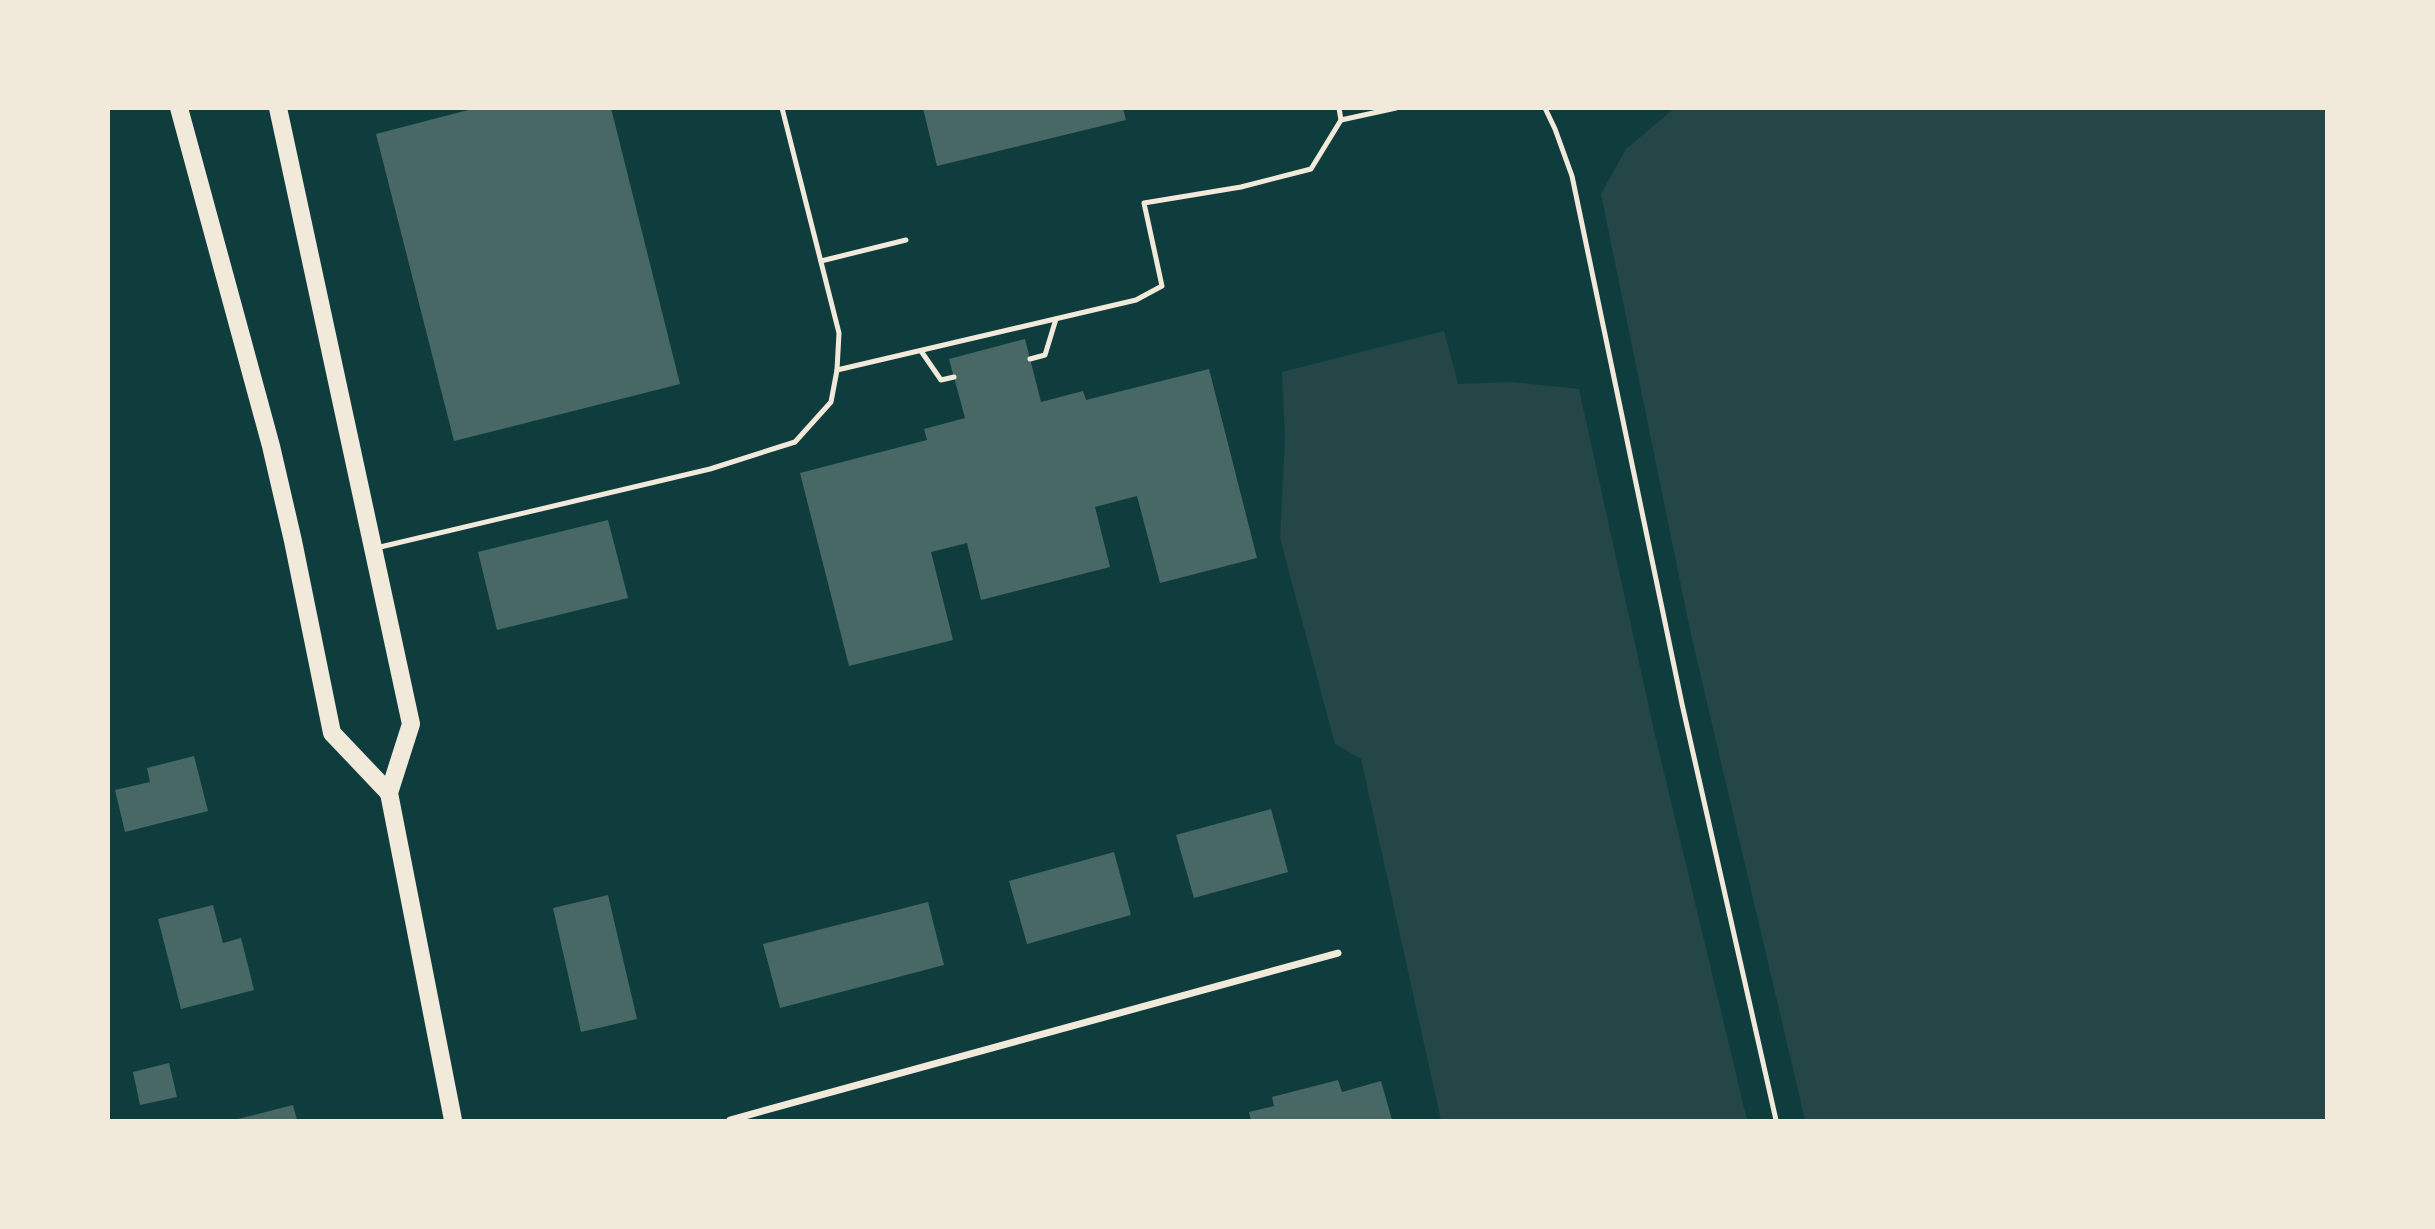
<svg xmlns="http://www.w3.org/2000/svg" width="2435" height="1229" font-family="Roboto,sans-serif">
<rect width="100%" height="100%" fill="#0f3d3e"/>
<g fill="#244646">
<polygon points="1675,108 2326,109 2326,1120 1805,1120 1690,630 1601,194 1626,149"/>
<polygon points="1444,331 1458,384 1513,382 1579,389 1655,735 1747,1120 1441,1120 1361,759 1335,744 1280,538 1285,438 1282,372"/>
</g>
<g fill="#486865">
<polygon points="476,108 611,108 680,384 454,441 376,134"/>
<polygon points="923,108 1123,108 1126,120 937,166"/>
<polygon points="1025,339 1041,402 1083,391 1086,400 1209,369 1257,558 1160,583 1137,496 1095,507 1110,567 981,600 967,543 931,552 953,640 849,666 800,473 927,440 924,429 965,418 949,359"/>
<polygon points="608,520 628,598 497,630 478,552"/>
<polygon points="194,756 208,811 125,832 115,790 150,782 147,768"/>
<polygon points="1271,809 1288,872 1194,898 1176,835"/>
<polygon points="1114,852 1131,915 1027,944 1009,881"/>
<polygon points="608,895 637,1019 581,1032 553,908"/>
<polygon points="928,902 944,965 780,1008 763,944"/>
<polygon points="213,905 223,943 241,938 254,990 181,1009 158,919"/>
<polygon points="169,1063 177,1097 140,1105 133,1072"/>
<polygon points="1338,1080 1342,1092 1381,1081 1392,1120 1251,1120 1249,1112 1274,1106 1272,1097"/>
<polygon points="293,1105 297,1120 234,1120"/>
</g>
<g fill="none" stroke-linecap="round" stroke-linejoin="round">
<g stroke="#f1e9da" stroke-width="5">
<polyline points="1545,108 1555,129 1572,176 1682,704 1776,1120"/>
<polyline points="1341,120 1396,108"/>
<polyline points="821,261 906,240"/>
<polyline points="921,351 941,380 954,377"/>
<polyline points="1030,359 1045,355 1056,319"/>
<polyline points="837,370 1136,300 1162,286 1144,203 1241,187 1311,169 1341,120 1339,108"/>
<polyline points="376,548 710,469 795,442 831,402 837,370 839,333 782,108"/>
</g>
<polyline stroke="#f1e9da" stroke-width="7" points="730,1120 1338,953"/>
<g stroke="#f1e9da" stroke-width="18">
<polyline points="179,108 271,446 293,541 332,733 389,793"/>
<polyline points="278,108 411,724 389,793 453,1120"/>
</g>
</g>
<rect width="2435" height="1229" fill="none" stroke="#f1e9da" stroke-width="220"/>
</svg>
